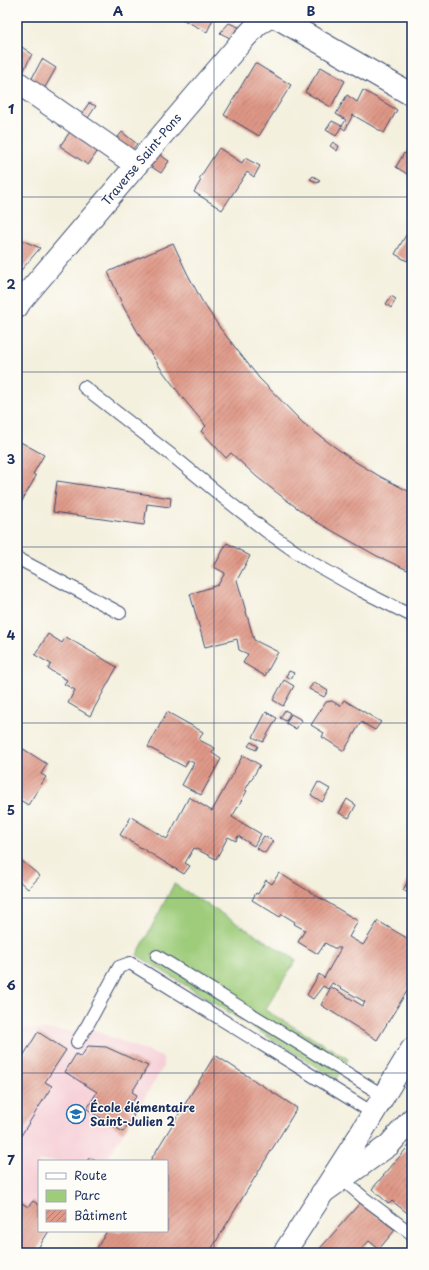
<svg xmlns="http://www.w3.org/2000/svg" width="429" height="1270" font-family="'Playpen Sans',sans-serif">
<defs>
<pattern id="building-hatch" width="6" height="6" patternUnits="userSpaceOnUse"><rect width="6" height="6" fill="#df9786"/><path d="M-1 1l2-2M0 6l6-6M5 7l2-2" fill="none" stroke="#b47c71"/></pattern>
</defs>
<rect width="100%" height="100%" fill="#fdfcf7"/>
<filter id="ink" filterUnits="userSpaceOnUse"><feTurbulence type="fractalNoise" baseFrequency=".025" numOctaves="2"/><feDisplacementMap in="SourceGraphic" scale="8" xChannelSelector="R" yChannelSelector="G"/><feConvolveMatrix kernelMatrix="1 2 1 2 8 2 1 2 1" color-interpolation-filters="sRGB"/></filter>
<filter id="wash" filterUnits="userSpaceOnUse"><feTurbulence type="fractalNoise" baseFrequency=".012" numOctaves="4" result="noise"/><feDisplacementMap in="SourceGraphic" scale="16" xChannelSelector="R" yChannelSelector="G"/><feGaussianBlur stdDeviation="0.9" result="paint"/><feColorMatrix in="noise" values="0 0 0 0 0 0 0 0 0 0 0 0 0 0 0 0 0 1.4 0 .05"/><feComposite in="paint" operator="in"/></filter>
<g filter="url(#wash)">
<rect width="100%" height="100%" fill="#f4f0de"/>
<polygon fill="#f6cfd7" points="82,1023 93,1030 162,1057 164,1061 164,1066 106,1161 39,1161 39,1224 17,1209 17,1032 19,1028 76,1032"/>
<polygon fill="#9ecc7a" stroke="#5c7e6c" points="174,884 296,960 265,1010 348,1059 336,1079 137,955"/>
<g id="blocks">
<g fill="url(#building-hatch)">
<polygon points="178,17 214,17 207,32"/>
<polygon points="229,23 241,28 232,39 220,33"/>
<polygon points="19,45 32,54 21,76 17,73 17,49"/>
<polygon points="42,59 56,68 43,91 30,82"/>
<polygon points="255,63 291,85 259,136 224,115"/>
<polygon points="321,67 345,81 331,107 305,92"/>
<polygon points="363,90 397,110 384,133 353,115 345,130 341,127 336,136 326,130 332,121 342,126 346,120 336,114 347,95 357,102"/>
<polygon points="89,103 96,106 86,121 80,116"/>
<polygon points="72,129 100,148 88,165 60,146"/>
<polygon points="122,132 137,144 130,152 115,141"/>
<polygon points="333,142 339,146 337,151 330,146"/>
<polygon points="412,142 412,177 396,167 404,153 406,154"/>
<polygon points="219,148 242,163 245,158 260,166 254,177 247,172 222,210 194,192 201,180 199,179"/>
<polygon points="157,153 169,161 161,173 144,162"/>
<polygon points="313,176 320,180 318,183 310,179"/>
<polygon points="406,235 412,238 412,252 407,261 395,254"/>
<polygon points="17,238 40,248 17,275"/>
<polygon points="173,243 187,273 202,301 220,328 259,378 303,423 328,442 354,461 381,477 412,493 412,572 377,556 315,521 285,499 257,477 231,453 226,458 201,431 206,426 182,397 161,369 141,338 123,306 108,272"/>
<polygon points="391,296 396,299 391,308 386,304"/>
<polygon points="17,440 44,455 33,474 36,476 17,510"/>
<polygon points="57,481 171,498 170,507 147,504 144,525 53,512"/>
<polygon points="227,543 250,556 237,580 254,640 278,652 265,676 243,663 248,654 239,650 237,639 205,647 190,594 218,585 225,573 214,567"/>
<polygon points="48,634 62,643 66,637 117,667 90,716 68,703 75,690 64,684 67,680 48,669 51,664 35,655"/>
<polygon points="289,671 294,673 291,679 286,676"/>
<polygon points="284,680 294,686 283,706 273,700"/>
<polygon points="314,682 328,691 324,697 309,689"/>
<polygon points="344,700 381,722 375,730 361,722 344,751 322,737 324,733 311,725 326,702 332,701 340,706"/>
<polygon points="285,710 290,713 286,721 280,718"/>
<polygon points="167,712 203,732 199,740 215,748 212,753 221,759 201,795 182,785 194,763 188,760 185,767 148,747"/>
<polygon points="266,712 277,718 263,742 253,737"/>
<polygon points="291,714 302,720 296,729 286,723"/>
<polygon points="251,742 258,746 256,750 248,746"/>
<polygon points="17,745 47,764 41,774 46,777 28,805 17,798"/>
<polygon points="243,755 260,765 245,790 247,791 232,817 261,834 254,846 238,836 236,841 228,837 216,859 194,848 185,863 190,866 184,874 120,835 131,817 167,839 189,797 212,811"/>
<polygon points="318,782 330,789 322,802 311,795"/>
<polygon points="347,799 356,805 349,818 339,813"/>
<polygon points="264,836 273,841 265,853 256,848"/>
<polygon points="22,861 40,876 28,889 17,879 17,867"/>
<polygon points="279,873 358,921 349,937 363,945 378,921 412,941 412,983 377,1040 321,1005 331,987 363,1006 365,1002 332,983 328,989 323,986 313,999 307,995 319,974 324,978 341,948 334,948 325,943 318,954 298,942 305,930 294,924 295,922 282,914 280,917 252,900 256,893 258,894 266,880 272,884"/>
<polygon points="412,874 412,895 403,890"/>
<polygon points="38,1032 66,1050 45,1082 52,1086 17,1142 17,1066"/>
<polygon points="88,1046 106,1047 148,1066 132,1092 137,1095 127,1110 134,1115 123,1132 87,1109 97,1092 65,1072 76,1054 81,1057"/>
<polygon points="215,1055 297,1108 209,1253 94,1253 107,1231 167,1231 167,1161 150,1161"/>
<polygon points="412,1142 412,1212 410,1215 392,1201 389,1204 372,1189"/>
<polygon points="90,1157 96,1161 87,1161"/>
<polygon points="17,1200 28,1207 33,1201 39,1205 39,1231 49,1231 35,1253 17,1253"/>
<polygon points="360,1203 395,1230 379,1249 369,1241 362,1249 367,1253 316,1253"/>
</g>
</g>
</g>
<g filter="url(#ink)">
<use href="#blocks" fill-opacity="0" stroke="#3c4c71" stroke-width="1"/>
<g fill="none" stroke-linecap="round" stroke-linejoin="round">
<defs>
<g id="lane">
<polyline points="84,387 179,461 225,499 266,531 309,561 362,591 412,616"/>
<polyline points="17,558 120,613"/>
<polyline points="157,956 384,1096"/>
<polyline points="77,1042 87,1026 119,967 130,963 373,1113"/>
<polyline points="342,1179 364,1198 412,1234"/>
</g>
<g id="street">
<polyline points="276,17 412,95"/>
<polyline points="17,82 136,165"/>
<polyline points="17,307 20,302 242,41 258,24 270,17"/>
<polyline points="322,1193 389,1145 412,1119"/>
</g>
<polyline id="secondary" points="284,1253 360,1135 412,1049"/>
</defs>
<use href="#lane" stroke="#3c4c71" stroke-width="14"/>
<use href="#street" stroke="#3c4c71" stroke-width="24"/>
<use href="#secondary" stroke="#3c4c71" stroke-width="24"/>
<use href="#lane" stroke="#fff" stroke-width="12"/>
<use href="#street" stroke="#fff" stroke-width="22"/>
<use href="#secondary" stroke="#fff" stroke-width="22"/>
</g>
</g>
<path fill="none" stroke="#1b2f5e" stroke-width="1" stroke-opacity="0.55" d="M214,17v1236M17,197h395M17,372h395M17,547h395M17,723h395M17,898h395M17,1073h395"/>
<defs>
<symbol id="school-ring" viewBox="-11 -11 22 22"><circle r="9.5" fill="#fdfcf7" stroke="#1f6fb2" stroke-width="1.5"/><path d="M0-5L7-2L0 1L-7-2ZM-4 1L0 2.5L4 1V4Q0 6-4 4Z" fill="#1f6fb2"/></symbol>
</defs>
<g fill-rule="evenodd">
<use href="#school-ring" x="65" y="1103" width="22" height="22"/>
</g>
<g text-anchor="middle" dominant-baseline="central" stroke-width="3" stroke-linejoin="round" paint-order="stroke">
<g font-size="12" fill="#1b2f5e" stroke="#fdfcf7">
<text transform="translate(141 159) rotate(-50)">Traverse Saint-Pons</text>
</g>
<g font-size="12" font-weight="bold" fill="#1b2f5e" stroke="#fdfcf7" text-anchor="start">
<text x="90" y="1107">École élémentaire<tspan x="90" dy="14">Saint-Julien 2</tspan></text>
</g>
</g>
<rect width="429" height="1270" fill="none" stroke="#fdfcf7" stroke-width="44"/>
<rect x="38" y="1160" width="130" height="72" fill="#fdfcf7" stroke="#a3aaba"/>
<rect x="46" y="1173" width="20" height="6" fill="#ffffff" stroke="#a3aaba"/>
<text x="74" y="1180" font-size="12" fill="#1b2f5e">Route</text>
<rect x="46" y="1190" width="20" height="12" fill="#9ecc7a" stroke="#a3aaba"/>
<text x="74" y="1200" font-size="12" fill="#1b2f5e">Parc</text>
<rect x="46" y="1210" width="20" height="12" fill="url(#building-hatch)" stroke="#a3aaba"/>
<text x="74" y="1220" font-size="12" fill="#1b2f5e">Bâtiment</text>
<rect x="22" y="22" width="385" height="1226" fill="none" stroke="#1b2f5e" stroke-width="1.5"/>
<g font-size="13" text-anchor="middle" font-weight="bold" fill="#1b2f5e">
<text x="118" y="16">A</text>
<text x="311" y="16">B</text>
<text x="11" y="114">1</text>
<text x="11" y="289">2</text>
<text x="11" y="464">3</text>
<text x="11" y="640">4</text>
<text x="11" y="815">5</text>
<text x="11" y="990">6</text>
<text x="11" y="1165">7</text>
</g>
</svg>
